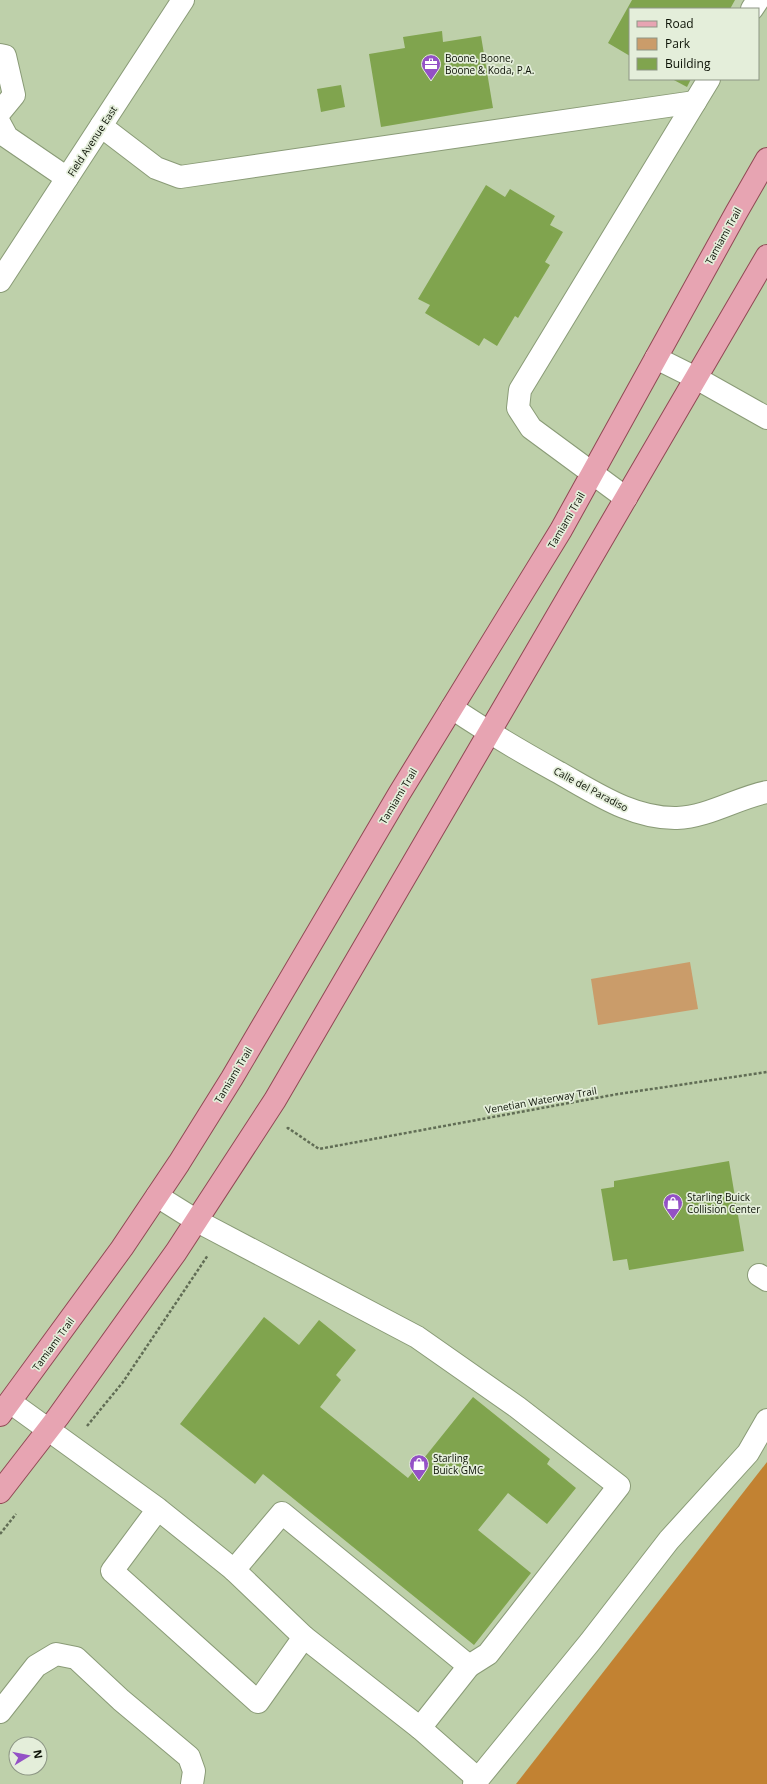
<svg xmlns="http://www.w3.org/2000/svg" width="767" height="1784" font-family="'Open Sans',sans-serif">
<rect width="100%" height="100%" fill="#bed0aa"/>
<polygon fill="#ca9c6a" points="690,962 698,1009 598,1025 591,979"/>
<polygon fill="#c28232" points="767,1462 767,1784 516,1784"/>
<g fill="#80a44e">
<polygon points="632,0 735,0 730,9 630,9 630,56 608,43"/>
<polygon points="442,31 443,42 481,36 493,108 381,127 369,54 405,48 403,37"/>
<polygon points="672,79 691,79 687,87"/>
<polygon points="341,85 345,107 321,112 317,89"/>
<polygon points="486,185 505,197 510,189 555,216 550,225 563,232 545,262 550,265 518,318 515,316 497,346 484,338 479,346 425,313 430,305 418,299"/>
<polygon points="729,1161 744,1251 629,1270 627,1259 613,1261 601,1189 614,1187 614,1181"/>
<polygon points="264,1317 299,1345 319,1320 356,1350 336,1375 341,1380 320,1407 408,1478 473,1397 550,1459 547,1464 576,1488 547,1524 508,1493 478,1530 531,1573 474,1645 263,1474 255,1484 180,1424"/>
</g>
<g fill="none" stroke-linecap="round" stroke-linejoin="round">
<defs>
<g id="minor">
<polyline points="752,9 758,0"/>
<polyline points="0,55 5,56 14,95 0,112"/>
<polyline points="0,124 7,137 67,178"/>
<polyline points="101,126 156,168 180,177 695,102"/>
<polyline points="0,281 183,0"/>
<polyline points="656,358 696,378 767,418"/>
<polyline points="626,498 531,428 518,408 520,390 709,79"/>
<path d="M452,708c34,23 68,43 104,63 38,21 76,48 121,47 31,-1 60,-20 90,-26"/>
<polyline points="157,1196 197,1221 417,1337 517,1407 619,1486 488,1654 469,1666 282,1513 234,1570"/>
<polyline points="759,1275 767,1280"/>
<polyline points="10,1402 158,1509 234,1570 304,1637 258,1702 112,1571 158,1509"/>
<polyline points="304,1637 420,1728 469,1666"/>
<polyline points="0,1712 36,1666 56,1654 76,1658 121,1700 189,1757 194,1771 192,1784"/>
<polyline points="420,1728 478,1779"/>
<polyline points="474,1784 590,1642 669,1540 748,1453 767,1420"/>
</g>
<g id="major">
<polyline points="0,1415 122,1248 179,1163 232,1078 399,794 561,530 736,213 767,159"/>
<polyline points="0,1492 58,1417 176,1252 275,1100 767,256"/>
</g>
</defs>
<use href="#minor" stroke="#8a9b77" stroke-width="24"/>
<use href="#major" stroke="#904954" stroke-width="24"/>
<g stroke="#616d55" stroke-width="2.5" stroke-dasharray="3 2" stroke-linecap="butt">
<polyline points="287,1129 288,1128 319,1149 618,1094 767,1072"/>
<polyline points="87,1426 123,1382 208,1255"/>
<polyline points="0,1534 16,1514"/>
</g>
<use href="#minor" stroke="#fff" stroke-width="22"/>
<use href="#major" stroke="#e7a4b2" stroke-width="22"/>
</g>
<defs>
<symbol id="office-pin" viewBox="-11 -11 22 30"><path d="M0 17L-7.5 6A9.5 9.5 0 1 1 7.5 6Z" fill="#9451c6" stroke="#e4eeda"/><path d="M-6-3h4V-5.5h4V-3h4V5H-6ZM-1-4.5V-3h2v-1.5ZM-6 0V1H6V0Z" fill="#fff"/></symbol>
<symbol id="shop-pin" viewBox="-11 -11 22 30"><path d="M0 17L-7.5 6A9.5 9.5 0 1 1 7.5 6Z" fill="#9451c6" stroke="#e4eeda"/><path d="M-5-2.5h2.3a2.7 3.5 0 0 1 5.4 0H5L5.5 6h-11ZM-1.5-2.5h3a1.5 2.3 0 0 0-3 0Z" fill="#fff"/></symbol>
</defs>
<g fill-rule="evenodd">
<use href="#office-pin" x="420" y="53" width="22" height="30"/>
<use href="#shop-pin" x="662" y="1192" width="22" height="30"/>
<use href="#shop-pin" x="408" y="1453" width="22" height="30"/>
</g>
<g text-anchor="middle" dominant-baseline="central" stroke-width="3.5" stroke-linejoin="round" paint-order="stroke">
<g font-size="10" fill="#0b1105" stroke="#e4eeda" text-anchor="start">
<text x="445" y="58">Boone, Boone,<tspan x="445" dy="12">Boone &amp; Koda, P.A.</tspan></text>
<text x="687" y="1197">Starling Buick<tspan x="687" dy="12">Collision Center</tspan></text>
<text x="433" y="1458">Starling<tspan x="433" dy="12">Buick GMC</tspan></text>
</g>
<g font-size="10" fill="#0b1105" stroke="#e4eeda">
<text transform="translate(92 141) rotate(-57)">Field Avenue East</text>
<text transform="translate(723 236) rotate(-61)">Tamiami Trail</text>
<text transform="translate(566 520) rotate(-60)">Tamiami Trail</text>
<text transform="translate(591 789) rotate(28)">Calle del Paradiso</text>
<text transform="translate(398 796) rotate(-59)">Tamiami Trail</text>
<text transform="translate(233 1075) rotate(-59)">Tamiami Trail</text>
<text transform="translate(541 1100) rotate(-10)">Venetian Waterway Trail</text>
<text transform="translate(53 1344) rotate(-54)">Tamiami Trail</text>
</g>
</g>
<rect x="629" y="8" width="130" height="72" fill="#e4eeda" stroke="#8d9685"/>
<rect x="637" y="21" width="20" height="6" fill="#e7a4b2" stroke="#8d9685"/>
<text x="665" y="28" font-size="12" fill="#0b1105">Road</text>
<rect x="637" y="38" width="20" height="12" fill="#ca9c6a" stroke="#8d9685"/>
<text x="665" y="48" font-size="12" fill="#0b1105">Park</text>
<rect x="637" y="58" width="20" height="12" fill="#80a44e" stroke="#8d9685"/>
<text x="665" y="68" font-size="12" fill="#0b1105">Building</text>
<g transform="translate(28 1756) rotate(80)"><circle r="19" fill="#e4eeda" stroke="#8d9685"/>
<path d="M0-3L7 15L0 10L-7 15Z" fill="#9451c6"/>
<text y="-6" font-size="11" font-weight="bold" text-anchor="middle" fill="#0b1105">N</text>
</g>
</svg>
